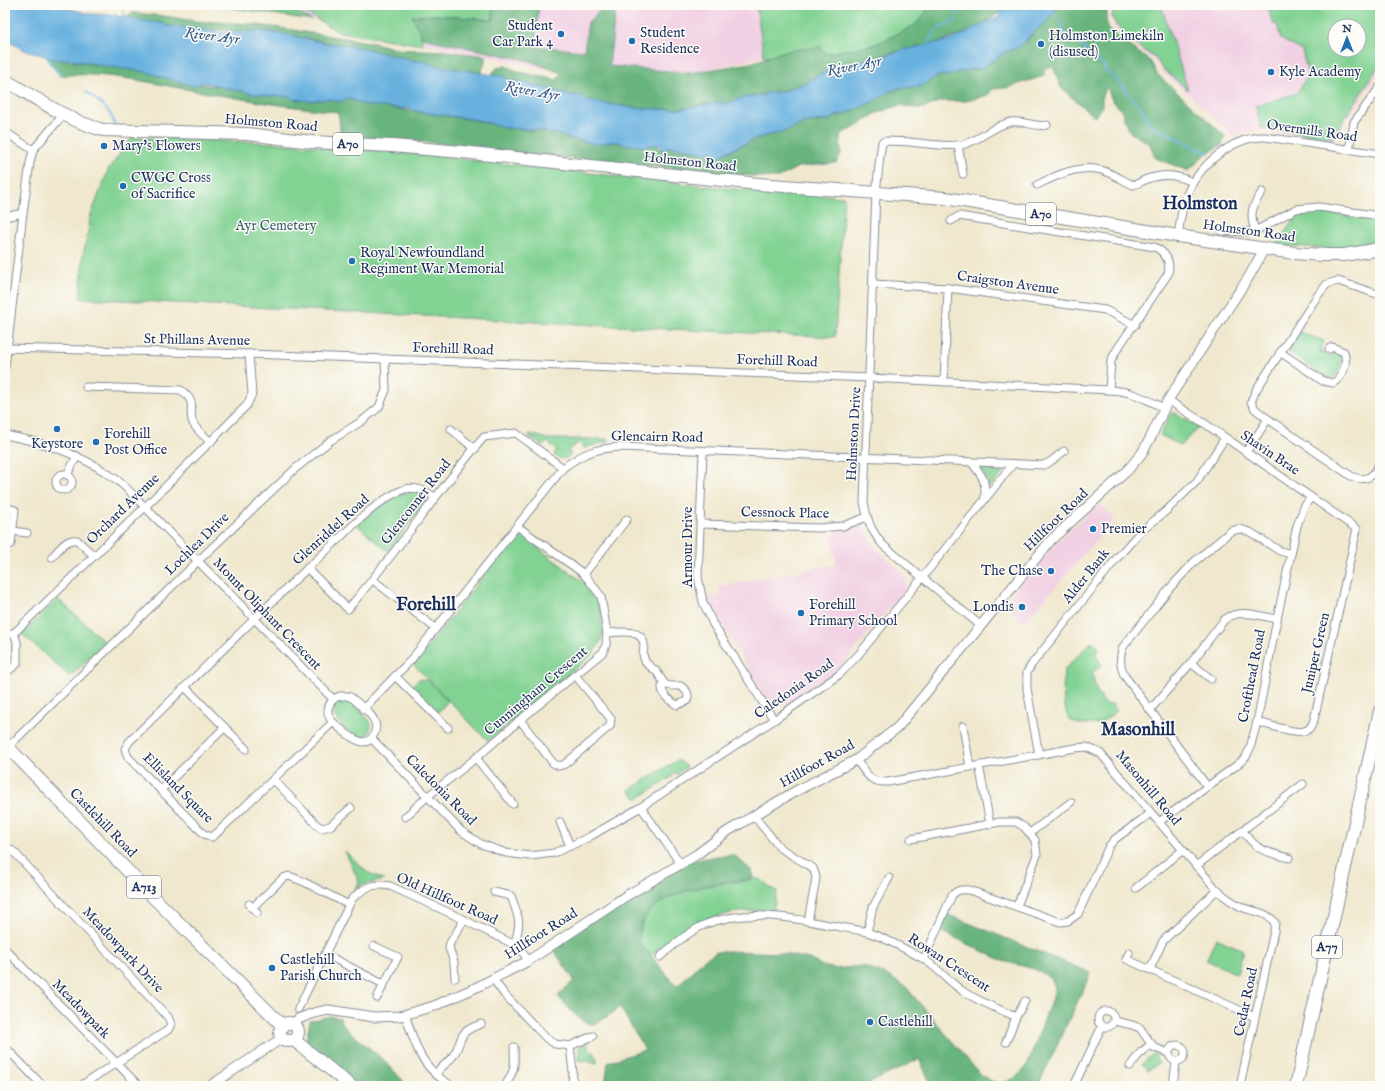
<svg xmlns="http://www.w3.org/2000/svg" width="1385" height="1091" font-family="'IM FELL English',serif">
<rect width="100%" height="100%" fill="#fdfcf7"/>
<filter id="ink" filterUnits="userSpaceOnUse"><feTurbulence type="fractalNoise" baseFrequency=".025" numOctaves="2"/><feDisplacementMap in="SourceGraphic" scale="8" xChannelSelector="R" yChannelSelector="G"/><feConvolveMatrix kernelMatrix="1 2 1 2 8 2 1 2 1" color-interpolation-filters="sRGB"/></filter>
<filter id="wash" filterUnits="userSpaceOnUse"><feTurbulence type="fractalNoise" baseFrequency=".012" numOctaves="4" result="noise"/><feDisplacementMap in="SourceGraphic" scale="16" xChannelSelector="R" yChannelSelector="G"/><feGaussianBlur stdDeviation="0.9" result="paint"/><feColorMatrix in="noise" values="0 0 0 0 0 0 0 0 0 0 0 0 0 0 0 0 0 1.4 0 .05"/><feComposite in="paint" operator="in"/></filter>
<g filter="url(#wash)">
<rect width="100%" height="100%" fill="#f0e8ce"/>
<g fill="#f1d0e3" fill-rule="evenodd">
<polygon points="245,5 756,5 764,57 691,73 573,75"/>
<path d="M1113,5h267v66l-47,70 -71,-11 -19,2 -9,5 -39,-37 -32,-27 -9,-13 -20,-14 -19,-18 -5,-11zM1335,26h24v24h-24z"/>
<polygon points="1100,503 1115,519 1024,623 1004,604 1040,559"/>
<polygon points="858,525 866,530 874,546 887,559 904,574 907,588 837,671 784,705 769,702 706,598 719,596 718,587 836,564 831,534"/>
</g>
<g fill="#81d293" stroke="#4e8078" fill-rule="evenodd">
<polygon points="212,5 281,5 312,20"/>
<polygon points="292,5 321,5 351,7 350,5 492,5 493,20 436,15 412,16 422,38 423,45 339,32"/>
<polygon points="702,5 738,5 738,6 731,8 702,8"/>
<polygon points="756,5 930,5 922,18 913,26 877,44 826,54 764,57"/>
<polygon points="1115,5 1161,5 1188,90 1162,68 1156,59 1135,44 1117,26 1112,17"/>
<path d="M1267,5h113v59l-48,74 -72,-11 -4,-21 41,-13 11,-18 -6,-24 -21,-12 -4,-15h-4zM1335,26h24v24h-24z"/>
<polygon points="132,137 275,143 407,153 734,189 844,197 835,337 727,332 80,298 83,256 91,215 108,170"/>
<polygon points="1302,211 1320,212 1380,221 1380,241 1334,249 1276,245 1299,212"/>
<path d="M1299,332l25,9 -4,11 12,4 2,-6 6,3 2,3c-1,11 -2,22 -15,23l-38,-27 -1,-4z"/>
<polygon points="1171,413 1175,413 1199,427 1181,446 1160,435"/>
<path d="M531,434l16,5h61l2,2 -27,7 -3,-6 -12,8 3,5c-8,5 -10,5 -17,0l3,-5 -10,-8 -4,4 -15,-11z"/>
<polygon points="983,468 1002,469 1003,473 991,487 988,486 988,481 981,470"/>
<path d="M414,491c6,2 11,4 11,11l-36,48h-3l-30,-26c18,-13 35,-30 58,-33z"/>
<polygon points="517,532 586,584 597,597 601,613 603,632 600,643 593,654 488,741 414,665"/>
<polygon points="58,599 105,642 70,677 22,634"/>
<path d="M1092,641l7,6 -3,8 6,10 -10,8 5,19 9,13 6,-1 5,7 -18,13h-21l-9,-4c-7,-16 -6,-33 -5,-50z"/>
<polygon points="419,679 428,680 448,701 437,713 412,686"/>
<path d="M345,700c7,2 11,7 15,11 3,3 7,6 9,9 5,7 -1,18 -10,18 -7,-1 -22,-17 -25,-23 -2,-8 2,-14 11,-15z"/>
<polygon points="678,760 687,767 677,774 675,773 672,776 672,777 637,799 629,790"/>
<polygon points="345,851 367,872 384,880 362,885 354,892 359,882"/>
<path d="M754,878c7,1 12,4 16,10l5,1 2,2 -4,21c-32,-4 -63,3 -91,20 -11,6 -21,16 -31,24l-13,-15c2,-8 3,-18 9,-26 14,-21 53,-28 77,-32 10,-2 20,0 30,-5z"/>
<polygon points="1216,938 1243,950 1237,974 1206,960"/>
<polygon points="587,1043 590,1050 594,1052 594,1057 597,1057 597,1063 579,1060 579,1047"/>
<polygon points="1154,1053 1157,1055 1156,1058 1159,1063 1148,1070 1142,1064"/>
</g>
<g fill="#68b47d" stroke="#42726e">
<path d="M492,5h47l-4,41 49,5 4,-29 18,-17h10l-7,61 82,7 60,-10 34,-12 36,-4 5,7 51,-10 36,-18 9,-8 8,-13h77l-4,5 -18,13 -14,8 -31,11 -78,18 -14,6 -24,6 -19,11 -21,8 -17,2 -4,2 -17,2 -22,7 -2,-2 -43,7h-22l-22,-1 -50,-8 -3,-4 -12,-1 -51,-14c-9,-1 -18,-4 -28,-6l3,-4 4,-4 8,-1 14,6 37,8 3,-4 1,-3 -31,-12 -108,-23 -10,-22 24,-1 57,5z"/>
<path d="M1060,5h51l-5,9 1,14 44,34 6,12 68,62 -3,9 -18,10 -15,16 -34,-13 -5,-14 -19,-11 -6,-11 -3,-11 -10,-11 -5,-13 -5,8v11l-7,11 -34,-29 -8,-22 -9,3v7l-38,12 -13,1 -5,6 -21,6h-25l-21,8 -21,-4 -25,9 -21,14 -14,6 1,20 -5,9 -38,4 -20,11h-4l-294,-29 -18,-3 -57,-6 -64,-4 -3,-24c-52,-5 -103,-14 -153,-23 -39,-7 -84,-18 -124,-13l-15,-19 17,3 79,11 47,13 27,2 35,7 86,7 8,-2 31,8 93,13 42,9 42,5 17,6 15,3 14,2 10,-2h13l22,5 6,-2h7l5,5 5,-3 43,6 8,3 42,-18 33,-10 7,-4 30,-4 9,-5 8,-2 25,-11 19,-11 9,-3 16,-1 21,-11 14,-1 5,-3 26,-4 22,-15 18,-8 29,-31 3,-1v-3z"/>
<polygon points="133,13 164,16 196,21 250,24 280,28 375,43 396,49 445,51 487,56 481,74 442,67 378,52 273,32 189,29 133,20 129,15"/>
<path d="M734,855l17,15 2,7c-7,5 -16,3 -24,5 -25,4 -66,11 -82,33 -6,7 -7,18 -9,26l39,45 26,-26 14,-8 10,-1 54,2 28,6 14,7 13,3 25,-3 23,8 21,12 75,88c19,15 33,9 47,-8l27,-73 1,-6 -4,-9 -17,-9 -31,-8 -66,-32 7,-16 147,60 -53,113h-106l-13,-27 -55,27h-259l3,-24 37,-12 -25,-43c-5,4 -21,16 -26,17 -11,3 -30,-21 -36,-28l16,-16 -23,-34 129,-83 37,-7z"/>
<polygon points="330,1016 340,1018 346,1029 384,1060 408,1086 358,1086 324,1058 306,1041 310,1021"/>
</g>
<polygon fill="#67b1df" stroke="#41709e" points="5,5 53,5 90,14 115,15 121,17 124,15 136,20 162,23 170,27 175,26 189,29 214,30 218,33 258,31 285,34 330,44 338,44 367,49 414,61 423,61 432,65 505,77 511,81 519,81 570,95 582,96 585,100 635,108 657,109 679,109 722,102 724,104 746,97 763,95 767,93 784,91 805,83 824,72 829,72 834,68 842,68 854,62 886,56 902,50 951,40 998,17 1007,5 1058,5 1046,22 1032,33 1022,45 1004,53 982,68 957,72 951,75 937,76 922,86 900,88 891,91 872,102 843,115 836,115 830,120 805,122 789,130 754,139 718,156 713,152 705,153 678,147 667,147 665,150 662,150 661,145 650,145 644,147 638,145 629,145 617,142 607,142 603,144 595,144 564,137 554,133 551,134 540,130 507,128 478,120 420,112 407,108 402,109 365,105 348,98 340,102 329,99 310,101 293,99 287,96 271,96 246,93 241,90 237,91 230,88 224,88 212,84 204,83 193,86 146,72 110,67 67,59 58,60 24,50 8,41 5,43"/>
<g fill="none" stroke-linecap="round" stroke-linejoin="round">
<g stroke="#67b1df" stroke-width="2">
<polyline points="1051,12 1058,17"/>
<polyline points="956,15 967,5"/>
<polyline points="123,16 124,5"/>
<polyline points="1061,21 1064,31 1069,38 1081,46 1096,60 1103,64 1105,70 1123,86 1133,100 1139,104 1150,124 1208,153"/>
<path d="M929,45c0,-15 17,-21 28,-25"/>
<polyline points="46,54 49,62 61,76"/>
<polyline points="86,92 103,105 111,115 115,125"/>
</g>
</g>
</g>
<g filter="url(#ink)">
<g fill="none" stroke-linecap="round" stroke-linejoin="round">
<defs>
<g id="minor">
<polyline points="5,132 33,150 64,114"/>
<polyline points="958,145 963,174"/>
<polyline points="1349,150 1354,122 1380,87"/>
<path d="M1037,185c18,-9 43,-21 64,-15 11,3 21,10 32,15 5,-1 9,-4 14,-6 19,-6 29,-4 46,3"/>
<polyline points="5,217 23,213"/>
<path d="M951,221l8,-5 196,31c11,6 16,15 13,27l-52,77 -5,10 -2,29"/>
<path d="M1255,230c-6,-16 -3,-24 7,-38"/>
<polyline points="1221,231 1249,232 1257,230 1296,209 1319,207 1380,216"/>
<path d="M1178,236c2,-12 3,-25 7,-36 10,-32 47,-64 80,-63l115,17"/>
<polyline points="873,284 948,288 1105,310 1135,325"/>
<path d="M1380,295l-42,-14 -11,3 -9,11 -62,95 -5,12 4,7 13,10 83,57c16,7 24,0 29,-15"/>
<path d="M5,348l244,6 136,5 485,19 239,12c23,1 35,8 55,18"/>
<path d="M1280,352l43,29 10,2c10,-6 15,-19 11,-31l-12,-5 -3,2"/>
<polyline points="5,367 23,213 30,163 33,150"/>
<polyline points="944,382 948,288"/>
<path d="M86,387l95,3c18,14 6,18 12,33 3,7 12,14 18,19"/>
<path d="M1168,400l39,25 150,104 -43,191c-2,5 -4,10 -10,11 -9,3 -37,-7 -47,-9"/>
<polyline points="451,429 475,449"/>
<path d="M5,435c41,8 73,18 108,42 12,8 22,20 32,30l188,192"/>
<polyline points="703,451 698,577 703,602 713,624 774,720"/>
<polyline points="1246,452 1268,419"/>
<path d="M971,462c11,13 15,18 14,36"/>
<circle cx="64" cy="482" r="8"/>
<polyline points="67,475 77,456"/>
<polyline points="5,507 15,510 11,544"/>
<polyline points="701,524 818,528 843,526 867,517"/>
<polyline points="13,531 27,533"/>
<path d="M52,557c7,-7 14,-19 25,-17l17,16"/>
<path d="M307,568l41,41c48,-56 89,-117 136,-172l32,-4 47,35"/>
<polyline points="584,574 627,519"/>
<polyline points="373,580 435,628"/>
<path d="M980,625l-97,-80c-13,-16 -15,-23 -19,-43l12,-309 4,-37 2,-14 4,-1c14,0 28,1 42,3 12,1 25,3 37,0 17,-5 29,-19 46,-22 13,-2 24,6 36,3"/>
<polyline points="14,633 145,507 247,405 252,394 249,354"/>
<path d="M607,633c12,-1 36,-5 37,12 0,4 -2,9 0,13 1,7 8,9 12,13 3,4 6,10 9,13 5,3 11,2 16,2l6,6 1,5 -1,4 -10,4c-8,-5 -15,-9 -15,-18l3,-3"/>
<polyline points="5,634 14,633"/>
<polyline points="1191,663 1211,679"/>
<polyline points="7,672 17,664 17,642 14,633"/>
<polyline points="395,676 448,728"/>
<polyline points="185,687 246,749"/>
<path d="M340,696h8l4,2c9,8 28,20 23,34 -7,19 -23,6 -33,-2 -3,-3 -8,-6 -11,-10 -7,-10 -1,-21 9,-24z"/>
<path d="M363,709l47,-48 153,-193c20,-15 31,-19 56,-21l425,18 6,-3 14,-11"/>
<path d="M1150,710l41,-47 33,-43c15,-12 35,-4 53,-1"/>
<polyline points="520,720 553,763 559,766 565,764 610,726 611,719 575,675"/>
<path d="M333,722l-116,111 -5,4 -8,-3 -76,-77 -3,-8 4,-7c65,-64 130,-129 197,-191 19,-18 54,-54 79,-62 11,-3 21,2 30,8"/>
<polyline points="963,726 970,767"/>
<polyline points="371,738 461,831 481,844 506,853 530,856 554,853 570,846 589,837 641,807 774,720 840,674 859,654 922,578 1013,464"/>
<polyline points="8,747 198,561 295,469 330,441 362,421 379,407 386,390 385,359"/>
<polyline points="1039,755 1027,689 1027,672 1032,664 1117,558 1139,533 1166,511 1197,481 1225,438"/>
<polyline points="476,758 513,804"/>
<path d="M856,760c12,14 12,23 32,22l187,-34 11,-1 14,6 117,137c8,7 17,14 27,18 11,4 24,4 31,15l-1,8 -34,155"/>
<polyline points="979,765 990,824"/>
<polyline points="273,779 317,825 322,828 330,826 351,808"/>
<path d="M1207,786l-83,-111c-4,-11 -5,-17 -1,-28l47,-59 24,-26 37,-31 9,-2 10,3 30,19 11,3"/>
<polyline points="161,790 224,728"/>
<polyline points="641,807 680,863"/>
<polyline points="754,816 780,848 813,868 816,877 815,884 808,921"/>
<polyline points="405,817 428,796 476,758 520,720 596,658 603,652 606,645 607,633 601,596 584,574 517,526"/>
<polyline points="560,822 570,846"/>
<polyline points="1159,822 1237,765 1246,757 1250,748 1257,722 1277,619 1297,526 1304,507 1311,497"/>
<path d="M1243,831c15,21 22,20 46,27"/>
<polyline points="1030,833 1071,802"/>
<polyline points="911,839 1000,822 1016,822 1024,827 1035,840 1037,855 1017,906"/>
<polyline points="5,847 13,851 168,1017 171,1024 168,1030 80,1086"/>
<polyline points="1196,866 1303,784"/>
<polyline points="1136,888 1183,850"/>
<path d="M494,892l17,4c8,23 11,25 3,49"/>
<polyline points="249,904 257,913"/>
<polyline points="252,908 283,878 289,876 302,881 349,905"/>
<polyline points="867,932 873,907 889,878"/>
<polyline points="374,946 398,957 377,998"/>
<polyline points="5,949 139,1086"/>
<polyline points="1129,953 1126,959 1255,1017"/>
<polyline points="325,954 383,984"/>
<path d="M660,957c14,-13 28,-25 46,-33 41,-15 82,-7 123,1 12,2 26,4 38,7 19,6 38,17 55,26 15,9 27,24 42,34 16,10 35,17 52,25"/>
<path d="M924,959l28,-64c5,-5 9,-6 17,-5l91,32 8,-1 10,-7 31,-68 6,-7 36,-26"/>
<polyline points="1150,969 1163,941 1217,890"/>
<polyline points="455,978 454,962 449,948 450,943 464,920"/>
<polyline points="493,979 504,994 546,1038 555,1044 570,1046 573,1072 572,1086"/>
<path d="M298,1009l54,-110c13,-12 20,-16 38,-13l62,28 57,28 13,9 6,10"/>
<circle cx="1106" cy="1019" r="8"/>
<path d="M405,1014c11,33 15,53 47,72"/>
<polyline points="1115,1021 1132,1025 1140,1028 1153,1047 1168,1053"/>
<polyline points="1006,1042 1016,1017 1025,1001"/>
<circle cx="1177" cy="1053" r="8"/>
<polyline points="570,1046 593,1036"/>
<polyline points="5,1047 43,1086"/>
<polyline points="1130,1066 1141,1052 1152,1044"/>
<path d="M435,1074c6,-6 13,-12 18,-18 12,-18 2,-23 28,-32"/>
<path d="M505,1086c10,-16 10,-20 9,-39"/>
<polyline points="1074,1086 1102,1026"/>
<polyline points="1173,1086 1176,1062"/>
</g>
<g id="tertiary">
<polyline points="294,1024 298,1019 314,1013 328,1010 374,1017 400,1016 434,1006 477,987 528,961 626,896 696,855 728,831 794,792 856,760 898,727 1051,540 1127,471 1142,453 1151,437 1168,400 1250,275 1264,249"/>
<polyline points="210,1086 282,1038"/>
</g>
<g id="primary">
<path d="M5,80c31,18 63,41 98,50l145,4 64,8 80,4 70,6 296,32 187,14 233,38 116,17 28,2h22l36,-6"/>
<polyline points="5,744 154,898 282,1025"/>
<circle cx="289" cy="1032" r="9"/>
<polyline points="294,1040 351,1086"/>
</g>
<polyline id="trunk" points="1296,1086 1380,711"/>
</defs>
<use href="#minor" stroke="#868c96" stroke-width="9"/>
<use href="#tertiary" stroke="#868c96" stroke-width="11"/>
<use href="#primary" stroke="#868c96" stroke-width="14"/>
<use href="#trunk" stroke="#868c96" stroke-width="14"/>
<use href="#minor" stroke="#fff" stroke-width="7"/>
<use href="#tertiary" stroke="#fff" stroke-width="9"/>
<use href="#primary" stroke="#fff" stroke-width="12"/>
<use href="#trunk" stroke="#fff" stroke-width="12"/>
</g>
</g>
<g fill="#1f6fb2" stroke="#fdfcf7" stroke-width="1.5">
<circle cx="561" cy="34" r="4"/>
<circle cx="632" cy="41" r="4"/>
<circle cx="1041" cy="44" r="4"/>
<circle cx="1271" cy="72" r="4"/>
<circle cx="104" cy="146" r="4"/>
<circle cx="123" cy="186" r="4"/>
<circle cx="352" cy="261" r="4"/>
<circle cx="57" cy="429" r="4"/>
<circle cx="96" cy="442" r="4"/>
<circle cx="1093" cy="529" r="4"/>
<circle cx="1051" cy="571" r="4"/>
<circle cx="1022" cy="607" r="4"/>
<circle cx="801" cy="613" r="4"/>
<circle cx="272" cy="968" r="4"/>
<circle cx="870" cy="1022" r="4"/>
</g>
<g text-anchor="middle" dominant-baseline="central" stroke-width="3" stroke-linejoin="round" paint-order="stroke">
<g fill="#fdfcf7" stroke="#5f6c8c" stroke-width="1">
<rect x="333" y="133" width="30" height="22" rx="3"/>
<rect x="1026" y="203" width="30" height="22" rx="3"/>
<rect x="127" y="876" width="34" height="22" rx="3"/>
<rect x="1312" y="936" width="30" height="22" rx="3"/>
</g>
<g font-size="13" font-weight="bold" fill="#1b2f5e">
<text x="348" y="144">A70</text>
<text x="1041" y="214">A70</text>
<text x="144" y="887">A713</text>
<text x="1327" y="947">A77</text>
</g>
<g font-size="14" fill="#1b2f5e" stroke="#fdfcf7" text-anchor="start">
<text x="553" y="26" text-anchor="end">Student<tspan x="553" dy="16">Car Park 4</tspan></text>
<text x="640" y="33">Student<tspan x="640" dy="16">Residence</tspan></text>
<text x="1049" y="36">Holmston Limekiln<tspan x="1049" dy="16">(disused)</tspan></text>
<text x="1279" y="72">Kyle Academy</text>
<text x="112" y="146">Mary's Flowers</text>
<text x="131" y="178">CWGC Cross<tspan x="131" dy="16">of Sacrifice</tspan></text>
<text x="360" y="253">Royal Newfoundland<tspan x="360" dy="16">Regiment War Memorial</tspan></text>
<text x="104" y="434">Forehill<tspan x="104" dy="16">Post Office</tspan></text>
<text x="57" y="444" text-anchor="middle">Keystore</text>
<text x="1101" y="529">Premier</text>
<text x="1043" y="571" text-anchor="end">The Chase</text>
<text x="809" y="605">Forehill<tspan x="809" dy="16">Primary School</tspan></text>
<text x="1014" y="607" text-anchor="end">Londis</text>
<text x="280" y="960">Castlehill<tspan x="280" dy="16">Parish Church</tspan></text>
<text x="878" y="1022">Castlehill</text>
</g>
<g font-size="14" fill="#1b2f5e" stroke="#fdfcf7">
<text transform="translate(271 123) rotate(5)">Holmston Road</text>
<text transform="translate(1312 131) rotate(8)">Overmills Road</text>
<text transform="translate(690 162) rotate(6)">Holmston Road</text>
<text transform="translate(1249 231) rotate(8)">Holmston Road</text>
<text transform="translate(1008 283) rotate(8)">Craigston Avenue</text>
<text transform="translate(197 340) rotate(1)">St Phillans Avenue</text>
<text transform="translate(453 349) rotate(2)">Forehill Road</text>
<text transform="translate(777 361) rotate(2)">Forehill Road</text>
<text transform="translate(854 434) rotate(-87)">Holmston Drive</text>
<text transform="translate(657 437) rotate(1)">Glencairn Road</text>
<text transform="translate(1270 453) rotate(34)">Shavin Brae</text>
<text transform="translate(416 502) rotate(-52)">Glenconner Road</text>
<text transform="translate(123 509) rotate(-44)">Orchard Avenue</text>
<text transform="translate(785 513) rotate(1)">Cessnock Place</text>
<text transform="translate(1056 520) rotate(-44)">Hillfoot Road</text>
<text transform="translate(331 530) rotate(-42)">Glenriddel Road</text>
<text transform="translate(197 544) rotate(-44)">Lochlea Drive</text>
<text transform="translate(688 547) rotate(-90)">Armour Drive</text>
<text transform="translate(1086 576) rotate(-51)">Alder Bank</text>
<text transform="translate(267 614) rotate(46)">Mount Oliphant Crescent</text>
<text transform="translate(1316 653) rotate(-77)">Juniper Green</text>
<text transform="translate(1252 676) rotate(-79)">Crofthead Road</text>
<text transform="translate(794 689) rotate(-35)">Caledonia Road</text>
<text transform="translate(536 691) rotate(-40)">Cunningham Crescent</text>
<text transform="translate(817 764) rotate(-29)">Hillfoot Road</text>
<text transform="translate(178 788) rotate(45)">Ellisland Square</text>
<text transform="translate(1148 788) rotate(50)">Masonhill Road</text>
<text transform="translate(441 790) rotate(45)">Caledonia Road</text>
<text transform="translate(103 823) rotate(46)">Castlehill Road</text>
<text transform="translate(447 899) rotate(24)">Old Hillfoot Road</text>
<text transform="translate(541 934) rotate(-32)">Hillfoot Road</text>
<text transform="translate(123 950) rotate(47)">Meadowpark Drive</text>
<text transform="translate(949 963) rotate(33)">Rowan Crescent</text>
<text transform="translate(1246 1002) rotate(-78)">Cedar Road</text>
<text transform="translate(81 1009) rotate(46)">Meadowpark</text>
</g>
<g font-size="14" fill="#3a606e" stroke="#fdfcf7">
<text x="276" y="226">Ayr Cemetery</text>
</g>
<g font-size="15" font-style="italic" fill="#365c8b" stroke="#fdfcf7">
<text transform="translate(212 36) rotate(7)">River Ayr</text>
<text transform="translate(854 66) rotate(-11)">River Ayr</text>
<text transform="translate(532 91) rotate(10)">River Ayr</text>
</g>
<g font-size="18" font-weight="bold" fill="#1b2f5e" stroke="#fdfcf7">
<text x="1200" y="204">Holmston</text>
<text x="426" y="605">Forehill</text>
<text x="1138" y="730">Masonhill</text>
</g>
</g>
<rect width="1385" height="1091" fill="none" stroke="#fdfcf7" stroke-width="20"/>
<g transform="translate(1347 38)"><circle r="19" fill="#fdfcf7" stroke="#a3aaba"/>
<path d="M0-3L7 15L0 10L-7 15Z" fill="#1f6fb2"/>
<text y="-6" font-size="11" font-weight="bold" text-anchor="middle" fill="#1b2f5e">N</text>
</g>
</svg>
